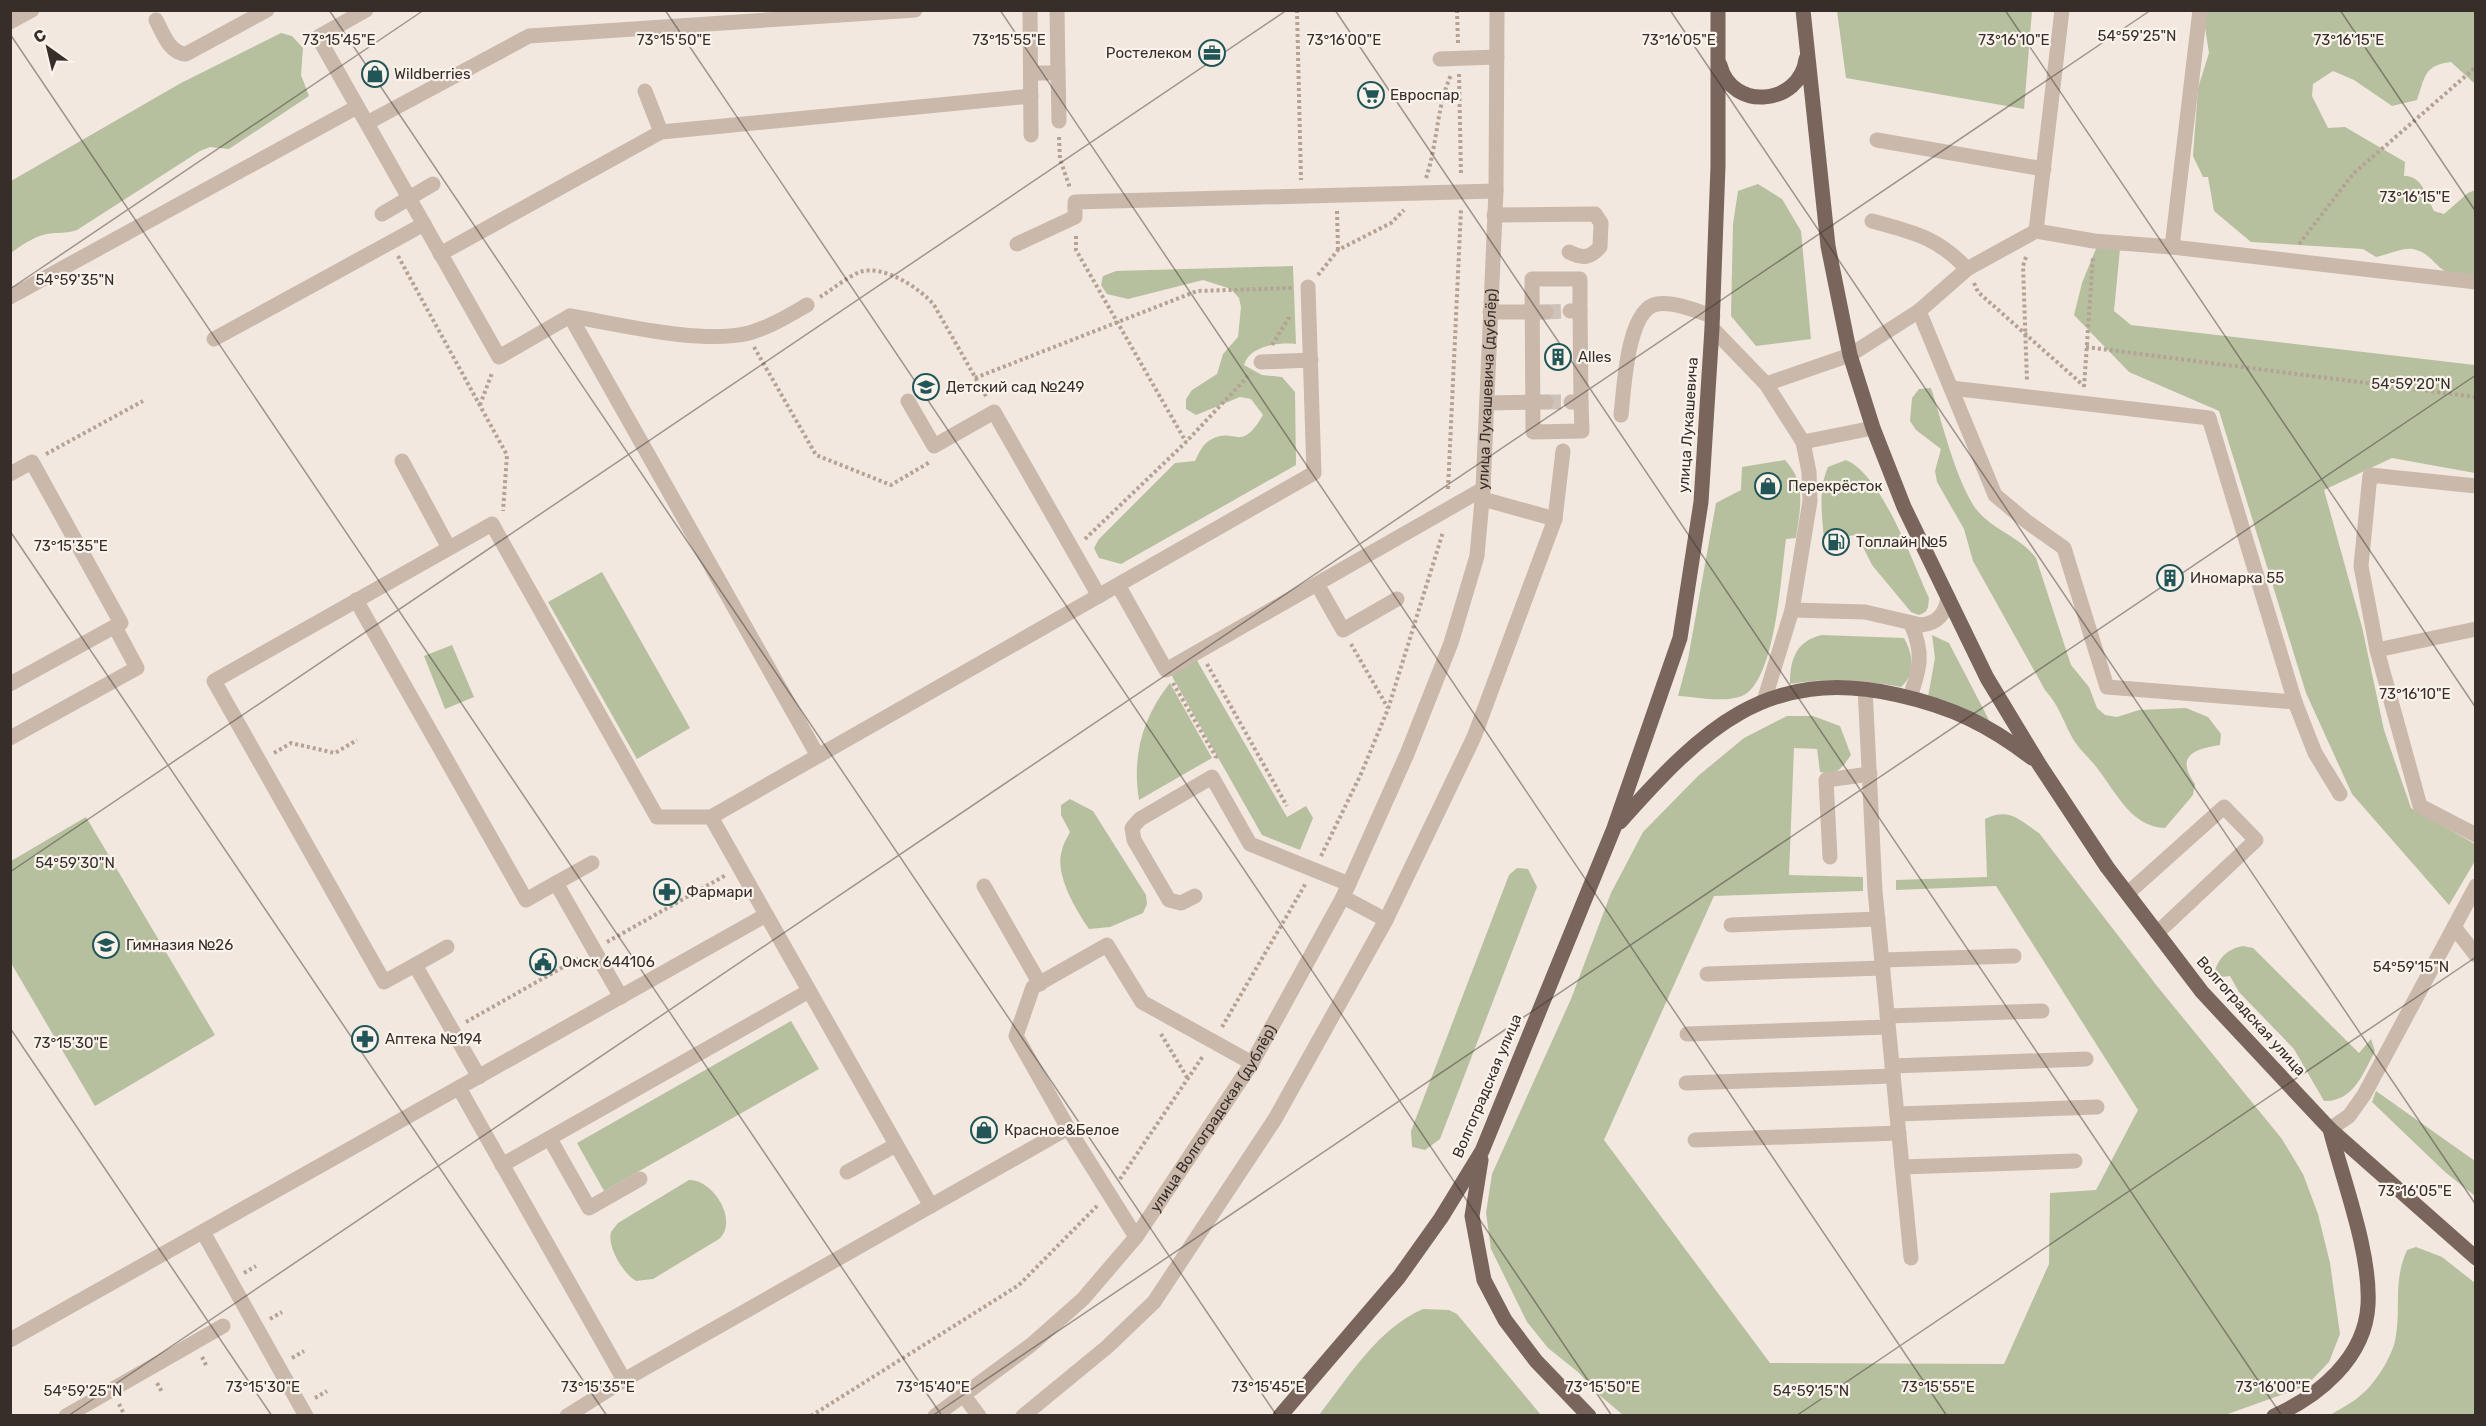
<svg xmlns="http://www.w3.org/2000/svg" width="2486" height="1426" font-family="Rubik,sans-serif">
<rect width="100%" height="100%" fill="#f2e8df"/>
<g fill="#b6c09f">
<polygon points="1837,11 2032,11 2024,109 1846,78"/>
<path d="M2205,11h270v73l-24,-22c-27,3 -26,15 -34,38l-25,6 -38,-26 -21,-9 -20,13 -1,12 16,32 17,-1 60,35 -1,14c18,-1 23,21 30,35l10,3 24,-21 7,-3v87c-40,3 -37,-23 -62,-28 -10,-2 -27,6 -37,8l-13,-8 -112,-7 -37,-31 -6,-34h-5l-10,-21 5,-68 11,-35 -5,-32z"/>
<path d="M281,33l11,3 11,12 -2,27 8,21 -80,53 -19,-2 -10,4 -123,79c-11,4 -20,2 -30,4 -14,3 -25,11 -36,19v-72l170,-98z"/>
<polygon points="1758,184 1782,199 1801,231 1811,339 1756,346 1731,316 1733,224 1738,191"/>
<polygon points="2097,246 2120,249 2114,311 2131,325 2475,365 2475,473 2392,458 2324,490 2362,627 2384,730 2411,808 2475,844 2475,861 2449,905 2352,794 2306,693 2219,411 2129,372 2074,315 2082,283"/>
<path d="M1293,266l3,78c-18,-2 -47,2 -52,21l18,10 20,2 13,15 1,73 -175,99 -22,-6 -5,-10 5,-9 76,-76 20,-2c4,-8 8,-18 17,-22 24,-12 28,15 51,-24l-12,-16 -11,-2 -44,18 -10,-6v-10l6,-9 25,-16 6,-20 15,-17 3,-30 -2,-9 -8,-9 -28,-9 -75,19 -21,-5 -6,-9 2,-9 13,-5z"/>
<path d="M1931,388c11,34 25,93 45,121 16,21 45,28 60,49l35,107 18,22 8,21 8,7 12,2 22,-7 47,-2 22,9 13,17 -1,11c-26,4 -45,11 -25,39l-2,11 -28,33c-33,-1 -48,-34 -65,-56 -8,-12 -20,-21 -27,-33 -11,-20 -12,-30 -28,-49l-72,-129 -9,-32 -27,-47 -2,-11 6,-22 -25,-19 -6,-9 2,-23 7,-9z"/>
<path d="M1785,460c22,23 15,49 11,78l-10,1c-5,34 -10,142 -44,157 -18,7 -45,1 -64,0l10,-37 28,-156 25,-13 1,-23z"/>
<path d="M1846,460c36,15 66,101 83,138 -1,9 0,14 -10,17l-8,-3 -39,-47 -15,-30 -33,4c-2,-25 -6,-49 4,-72z"/>
<polygon points="602,572 690,728 637,759 548,602"/>
<path d="M1822,635l82,3c9,16 12,36 -3,49 -41,-7 -70,-10 -111,-3 0,-25 6,-43 32,-49z"/>
<polygon points="1932,635 1949,643 1989,720 1928,697 1935,658"/>
<polygon points="452,645 474,697 445,709 424,656"/>
<polygon points="1195,657 1287,817 1306,806 1313,818 1300,850 1262,835 1169,671"/>
<path d="M1170,683l42,75 -73,42c-7,-44 3,-82 31,-117z"/>
<path d="M1787,716h26l27,10 11,29c-9,13 -14,21 -31,17l-3,-23 -23,-1 -5,127 74,2v14l-149,5 -110,244 166,223 234,1 45,-100 1,-71 46,-3 42,-80 -142,-224 -100,4v-10l91,-3 -2,-58c25,-12 34,1 54,14l118,153 125,153 21,35 15,40 12,49 10,71 -11,28 -23,24 -81,29h-602l-25,-21 -20,-22 -30,-24 -21,-26 -36,-73 -5,-36 6,-39 79,-175 40,-106 32,-61 55,-56 46,-38z"/>
<path d="M1070,799l23,12 53,84 1,9 -4,9 -33,14 -21,2c-13,-19 -35,-55 -27,-79 1,-6 5,-12 8,-18l-9,-17v-10z"/>
<polygon points="86,817 215,1035 95,1106 11,963 11,861"/>
<polygon points="1517,868 1528,869 1537,887 1440,1139 1425,1150 1412,1147 1411,1131 1509,875"/>
<path d="M2243,946l10,2 106,105 12,-14 4,12c-12,23 -22,51 -51,50l-30,-52 -55,-57 -9,-16 -16,2c1,-17 12,-29 29,-32z"/>
<polygon points="791,1021 819,1069 604,1191 577,1143"/>
<polygon points="2376,1091 2475,1161 2475,1196 2445,1172 2372,1102"/>
<path d="M689,1180c24,-1 50,41 30,59l-66,40 -17,2c-13,-8 -29,-34 -25,-49l7,-9z"/>
<path d="M2416,1247l26,10 33,26v132h-145c10,-6 22,-12 31,-20 14,-11 30,-37 34,-54 7,-34 -3,-57 12,-91z"/>
<path d="M1423,1309l26,1 8,4 84,101h-222c30,-38 58,-86 104,-106z"/>
</g>
<g fill="none" stroke-linecap="round" stroke-linejoin="round">
<g stroke="#cdc3bb" stroke-width="15" stroke-dasharray="15 8" stroke-linecap="butt">
<polyline points="1546,312 1570,311"/>
<polyline points="1546,402 1571,402"/>
</g>
<g stroke="#b5a295" stroke-width="4" stroke-dasharray="3 3" stroke-linecap="butt">
<polyline points="1297,10 1301,180"/>
<polyline points="1457,10 1458,43"/>
<polyline points="1459,74 1461,175"/>
<polyline points="1059,137 1060,159 1070,188"/>
<path d="M1426,178c12,-35 10,-70 25,-103"/>
<polyline points="1337,211 1338,250"/>
<polyline points="1076,236 1076,250 1186,442"/>
<polyline points="2299,244 2353,174 2476,67"/>
<polyline points="398,256 507,455 503,511"/>
<polyline points="2026,257 2023,266 2027,381"/>
<polyline points="1318,275 1338,250 1391,223 1404,210"/>
<polyline points="1974,283 1978,292 2084,386"/>
<path d="M820,297c13,-8 27,-20 40,-25 23,-8 60,16 74,33l53,93"/>
<polyline points="1272,345 1290,316"/>
<polyline points="754,347 816,455 891,485 930,462"/>
<polyline points="2086,347 2476,397"/>
<polyline points="975,378 1197,291 1293,288"/>
<polyline points="2084,387 2093,257"/>
<polyline points="480,405 492,373"/>
<polyline points="46,454 143,401"/>
<polyline points="1448,489 1461,209"/>
<polyline points="1085,539 1186,442 1251,373"/>
<polyline points="1351,644 1388,708"/>
<polyline points="1207,664 1287,806"/>
<polyline points="1173,683 1216,757 1215,761"/>
<polyline points="274,753 291,743 335,753 357,740"/>
<polyline points="1321,856 1361,774 1388,709 1443,532"/>
<polyline points="607,942 726,875"/>
<polyline points="466,1022 579,958"/>
<polyline points="1222,1027 1306,883"/>
<polyline points="1161,1034 1188,1079"/>
<polyline points="1120,1179 1203,1056"/>
<polyline points="244,1273 256,1266"/>
<polyline points="270,1319 282,1312"/>
<polyline points="202,1357 207,1367"/>
<polyline points="292,1358 304,1351"/>
<polyline points="157,1383 162,1392"/>
<polyline points="315,1398 327,1391"/>
<polyline points="119,1404 124,1414"/>
<polyline points="811,1416 1019,1285 1098,1205"/>
</g>
<g stroke="#cab8ab" stroke-width="15">
<polyline points="366,10 318,37 499,357 570,316 818,756"/>
<polyline points="1030,10 1031,135"/>
<polyline points="2062,10 2036,231 2094,241 2172,247 2476,282"/>
<path d="M156,20c7,13 13,33 30,34l81,-44"/>
<polyline points="10,22 32,10"/>
<polyline points="1440,59 1497,57"/>
<polyline points="1031,73 1058,73 1057,10"/>
<polyline points="1058,73 1059,121"/>
<polyline points="645,91 661,132"/>
<polyline points="367,123 529,36 915,10"/>
<polyline points="1877,140 2044,169"/>
<polyline points="382,214 433,184"/>
<path d="M1494,215l101,-1 6,9 -1,24c-10,11 -17,12 -31,5"/>
<path d="M1872,221c40,11 66,16 95,48"/>
<polyline points="1017,244 1075,217 1075,202 1496,191"/>
<polyline points="2172,247 2200,10"/>
<polyline points="440,254 661,132 1031,96"/>
<polyline points="10,297 357,107"/>
<polyline points="1570,311 1580,311 1581,402 1571,402"/>
<polyline points="1580,311 1580,279 1532,279 1533,432 1582,431 1581,402"/>
<polyline points="1919,311 1995,495 2026,521 2064,548 2107,687 2295,702"/>
<polyline points="1490,312 1546,312"/>
<path d="M570,316c49,8 131,29 179,17 21,-6 39,-17 58,-28"/>
<polyline points="1712,328 1766,384 1803,442 1809,472 1810,501 1792,610 1764,701"/>
<polyline points="214,339 424,224"/>
<polyline points="1261,362 1311,360"/>
<polyline points="1766,384 1850,355 1919,311 1967,269 2036,231"/>
<polyline points="1951,388 2209,418 2295,702 2315,753 2340,794"/>
<polyline points="908,401 934,446 994,412 1099,596"/>
<polyline points="1487,403 1546,402"/>
<path d="M1621,415c3,-26 6,-106 36,-111 17,-3 39,7 56,12"/>
<polyline points="1803,442 1873,428"/>
<polyline points="402,461 449,548"/>
<polyline points="10,474 32,462 121,623 10,684"/>
<polyline points="2476,486 2370,475 2361,566 2377,650 2420,806 2476,835"/>
<polyline points="1483,499 1555,519"/>
<polyline points="1317,584 1343,630 1397,599"/>
<polyline points="1118,585 1166,670 1483,489"/>
<polyline points="356,600 526,900 556,883 621,997"/>
<path d="M1792,610l73,2 56,13c17,-2 25,-12 27,-28"/>
<polyline points="2377,650 2476,629"/>
<polyline points="1865,687 1875,891 1911,1258"/>
<path d="M1910,697c10,-29 14,-44 1,-73"/>
<polyline points="10,738 137,668 115,627"/>
<polyline points="711,817 931,1206"/>
<polyline points="1830,857 1826,780 1870,774"/>
<polyline points="556,883 592,863"/>
<polyline points="984,886 1040,984"/>
<polyline points="2128,893 2224,807 2256,840 2157,933"/>
<polyline points="1195,896 1181,903 1169,900 1134,840 1132,828 1140,819 1212,777 1250,844 1349,884"/>
<polyline points="1343,897 1386,920"/>
<polyline points="1731,925 1878,919"/>
<polyline points="2454,927 2476,955"/>
<polyline points="1882,960 2014,956"/>
<polyline points="415,965 447,947"/>
<polyline points="1707,974 1883,968"/>
<polyline points="1887,1016 2042,1011"/>
<polyline points="1687,1034 1888,1027"/>
<polyline points="1892,1066 2086,1059"/>
<polyline points="479,1077 415,965 384,982 214,681 492,524 657,817 711,817 1314,473 1308,287"/>
<polyline points="1686,1083 1893,1076"/>
<polyline points="459,1088 624,1380"/>
<polyline points="1897,1114 2097,1107"/>
<polyline points="1068,1128 1016,1036 1033,987 1107,945 1142,1002 1252,1063"/>
<polyline points="2330,1129 2349,1116 2364,1095 2476,886"/>
<polyline points="550,1139 589,1208 640,1179"/>
<polyline points="1695,1140 1899,1133"/>
<polyline points="502,1165 809,991"/>
<polyline points="1902,1167 2075,1161"/>
<polyline points="847,1172 896,1145"/>
<polyline points="203,1232 306,1416"/>
<polyline points="10,1340 766,915"/>
<polyline points="964,1396 979,1416"/>
<polyline points="66,1416 223,1326"/>
<polyline points="567,1416 624,1380 1068,1128 1136,1237"/>
<path id="s1" d="M935,1416l96,-71 52,-46 53,-62 116,-174 91,-166 64,-143 44,-111 26,-87 6,-67 13,-298 1,-181"/>
<polyline points="1023,1416 1107,1347 1154,1302 1275,1119 1386,920 1474,737 1555,519 1563,451"/>
</g>
<g stroke="#79655c" stroke-width="15">
<polyline points="1803,10 1828,246 1850,355 1873,428 1904,507 1987,678 2039,764 2107,867 2202,992 2330,1129 2476,1258"/>
<path d="M1720,65c12,47 80,40 86,-6"/>
<path d="M1620,822c82,-92 146,-157 278,-127 54,12 91,30 134,63"/>
<polyline points="1481,1160 1472,1216 1484,1280 1505,1320 1536,1361 1589,1416"/>
<polyline points="1280,1416 1399,1277 1441,1218 1482,1151 1614,828 1680,638 1701,502 1712,328 1718,166 1718,10"/>
<path d="M2274,1416c45,-20 91,-58 94,-111 3,-53 -25,-124 -38,-176"/>
</g>
</g>
<path fill="none" stroke="#372e2a" stroke-width="1.5" stroke-opacity="0.45" d="M329,10l948,1406M665,10l947,1406M1000,10l947,1406M1335,10l947,1406M1670,10l806,1195M2005,10l471,698M2340,10l136,202M10,34l932,1382M10,289l414,-279M10,531l597,885M10,872l1277,-862M10,1028l262,388M68,1416l2083,-1406M932,1416l1544,-1041M1796,1416l680,-459"/>
<defs>
<symbol id="office-ring" viewBox="-11 -11 22 22"><circle r="9.5" fill="#f9f3eb" stroke="#215557" stroke-width="1.5"/><path d="M-6-3h4V-5.5h4V-3h4V5H-6ZM-1-4.5V-3h2v-1.5ZM-6 0V1H6V0Z" fill="#215557"/></symbol>
<symbol id="shop-ring" viewBox="-11 -11 22 22"><circle r="9.5" fill="#f9f3eb" stroke="#215557" stroke-width="1.5"/><path d="M-5-2.5h2.3a2.7 3.5 0 0 1 5.4 0H5L5.5 6h-11ZM-1.5-2.5h3a1.5 2.3 0 0 0-3 0Z" fill="#215557"/></symbol>
<symbol id="supermarket-ring" viewBox="-11 -11 22 22"><circle r="9.5" fill="#f9f3eb" stroke="#215557" stroke-width="1.5"/><path d="M-6-5.5h2.5l.6 2H6L4.5 2H-2.5L-4.4-4H-6ZM-1.5 3.2a1.3 1.3 0 1 0 .1 0ZM3 3.2a1.3 1.3 0 1 0 .1 0Z" fill="#215557"/></symbol>
<symbol id="building-ring" viewBox="-11 -11 22 22"><circle r="9.5" fill="#f9f3eb" stroke="#215557" stroke-width="1.5"/><path d="M-4-6H4V6H1V3H-1V6H-4ZM-2.5-4.3h1.7v1.8h-1.7ZM.8-4.3h1.7v1.8H.8ZM-2.5-1h1.7V.8h-1.7ZM.8-1h1.7V.8H.8Z" fill="#215557"/></symbol>
<symbol id="school-ring" viewBox="-11 -11 22 22"><circle r="9.5" fill="#f9f3eb" stroke="#215557" stroke-width="1.5"/><path d="M0-5L7-2L0 1L-7-2ZM-4 1L0 2.5L4 1V4Q0 6-4 4Z" fill="#215557"/></symbol>
<symbol id="fuel-ring" viewBox="-11 -11 22 22"><circle r="9.5" fill="#f9f3eb" stroke="#215557" stroke-width="1.5"/><path d="M-5.5-6h7V0h2V4h1.3V-2.5L3-4.5l.8-.8L6-3V5H2.5V1h-1V6h-7ZM-4.2-4.7v3.2H.2V-4.7Z" fill="#215557"/></symbol>
<symbol id="pharmacy-ring" viewBox="-11 -11 22 22"><circle r="9.5" fill="#f9f3eb" stroke="#215557" stroke-width="1.5"/><path d="M-2-6h4v4h4v4h-4v4h-4v-4h-4v-4h4Z" fill="#215557"/></symbol>
<symbol id="civic-ring" viewBox="-11 -11 22 22"><circle r="9.5" fill="#f9f3eb" stroke="#215557" stroke-width="1.5"/><path d="M-.6-6.5H3V-4.5H.6V-3L4-1V1h2V6H-6V1h2V-1L-.6-3ZM-1.2 2.5V6h2.4V2.5Z" fill="#215557"/></symbol>
</defs>
<g fill-rule="evenodd">
<use href="#office-ring" x="1197" y="38" width="30" height="30"/>
<use href="#shop-ring" x="360" y="59" width="30" height="30"/>
<use href="#supermarket-ring" x="1356" y="80" width="30" height="30"/>
<use href="#building-ring" x="1543" y="342" width="30" height="30"/>
<use href="#school-ring" x="911" y="372" width="30" height="30"/>
<use href="#shop-ring" x="1753" y="471" width="30" height="30"/>
<use href="#fuel-ring" x="1821" y="527" width="30" height="30"/>
<use href="#building-ring" x="2155" y="563" width="30" height="30"/>
<use href="#pharmacy-ring" x="652" y="877" width="30" height="30"/>
<use href="#school-ring" x="91" y="930" width="30" height="30"/>
<use href="#civic-ring" x="528" y="947" width="30" height="30"/>
<use href="#pharmacy-ring" x="350" y="1024" width="30" height="30"/>
<use href="#shop-ring" x="969" y="1115" width="30" height="30"/>
</g>
<g text-anchor="middle" dominant-baseline="central" stroke-width="4.5" stroke-linejoin="round" paint-order="stroke">
<g font-size="15" fill="#372e2a" stroke="#f9f3eb" text-anchor="start">
<text x="1192" y="53" text-anchor="end">Ростелеком</text>
<text x="394" y="74">Wildberries</text>
<text x="1390" y="95">Евроспар</text>
<text x="1578" y="357">Alles</text>
<text x="946" y="387">Детский сад №249</text>
<text x="1788" y="486">Перекрёсток</text>
<text x="1856" y="542">Топлайн №5</text>
<text x="2190" y="578">Иномарка 55</text>
<text x="686" y="892">Фармари</text>
<text x="126" y="945">Гимназия №26</text>
<text x="562" y="962">Омск 644106</text>
<text x="385" y="1039">Аптека №194</text>
<text x="1004" y="1130">Красное&amp;Белое</text>
</g>
<g font-size="15" fill="#372e2a" stroke="#f9f3eb">
<text stroke="none"><textPath href="#s1" startOffset="1203">улица Лукашевича (дублёр)</textPath></text>
<text transform="translate(1688 425) rotate(-86)">улица Лукашевича</text>
<text transform="translate(2251 1016) rotate(48)">Волгоградская улица</text>
<text transform="translate(1487 1086) rotate(-67)">Волгоградская улица</text>
<text stroke="none"><textPath href="#s1" startOffset="412">улица Волгоградская (дублёр)</textPath></text>
</g>
</g>
<g font-size="15" text-anchor="middle" fill="#372e2a" stroke="#f9f3eb" stroke-width="4.5" stroke-linejoin="round" paint-order="stroke">
<text x="2137" y="41">54°59'25"N</text>
<text x="2349" y="45">73°16'15"E</text>
<text x="339" y="45">73°15'45"E</text>
<text x="674" y="45">73°15'50"E</text>
<text x="1009" y="45">73°15'55"E</text>
<text x="1344" y="45">73°16'00"E</text>
<text x="1679" y="45">73°16'05"E</text>
<text x="2014" y="45">73°16'10"E</text>
<text x="2415" y="202">73°16'15"E</text>
<text x="75" y="285">54°59'35"N</text>
<text x="2411" y="389">54°59'20"N</text>
<text x="71" y="551">73°15'35"E</text>
<text x="2415" y="699">73°16'10"E</text>
<text x="75" y="868">54°59'30"N</text>
<text x="2411" y="972">54°59'15"N</text>
<text x="71" y="1048">73°15'30"E</text>
<text x="2415" y="1196">73°16'05"E</text>
<text x="263" y="1392">73°15'30"E</text>
<text x="598" y="1392">73°15'35"E</text>
<text x="933" y="1392">73°15'40"E</text>
<text x="1268" y="1392">73°15'45"E</text>
<text x="1603" y="1392">73°15'50"E</text>
<text x="1938" y="1392">73°15'55"E</text>
<text x="2273" y="1392">73°16'00"E</text>
<text x="83" y="1396">54°59'25"N</text>
<text x="1811" y="1396">54°59'15"N</text>
</g>
<rect width="2486" height="1426" fill="none" stroke="#372e2a" stroke-width="24"/>
<g transform="translate(48 48) rotate(326)" stroke="#f9f3eb" stroke-width="4.5" paint-order="stroke">
<path d="M0-4.5L10 22L0 15L-10 22Z" fill="#372e2a"/>
<text y="-9" font-size="16" font-weight="bold" text-anchor="middle" fill="#372e2a">С</text>
</g>
</svg>
